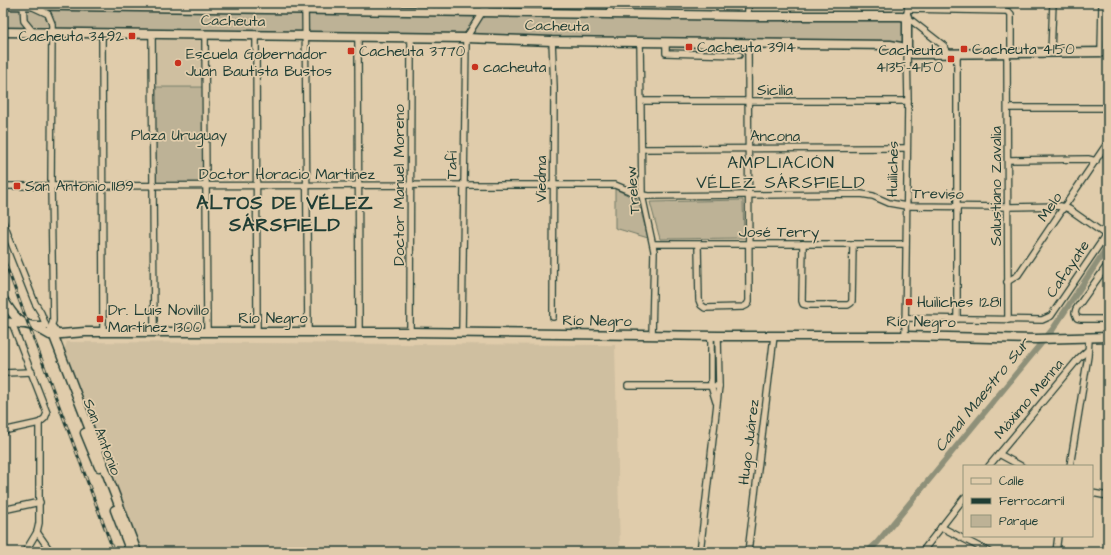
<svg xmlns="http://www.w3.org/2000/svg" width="1111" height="555" font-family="'Architects Daughter',sans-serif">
<rect width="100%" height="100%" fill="#e0ccab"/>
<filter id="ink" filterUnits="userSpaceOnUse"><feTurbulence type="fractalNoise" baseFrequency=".025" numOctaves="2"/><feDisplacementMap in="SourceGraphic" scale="8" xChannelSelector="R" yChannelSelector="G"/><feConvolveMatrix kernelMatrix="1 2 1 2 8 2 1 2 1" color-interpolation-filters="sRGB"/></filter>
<g filter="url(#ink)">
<g fill="#cfbfa0">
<polygon points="155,40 201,40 202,86 155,86"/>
<polygon points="67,342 615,345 620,552 143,552 64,350"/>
</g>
<g fill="#bdb296" stroke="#6e7865">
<polygon points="3,5 907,17 907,49 901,47 3,32"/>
<polygon points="155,87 203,87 203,183 156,183"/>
<polygon points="615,189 638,200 648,238 615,228"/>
<polygon points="743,200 744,238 660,239 650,202"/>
</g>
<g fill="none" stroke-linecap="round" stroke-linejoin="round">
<polyline stroke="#8e9079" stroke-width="6" points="867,552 877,543 1053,329 1108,246"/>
<defs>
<g id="street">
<polyline points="23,3 24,21 33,32"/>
<polyline points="305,3 308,332"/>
<polyline points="748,3 748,16"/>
<polyline points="908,3 907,17 944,46 949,54"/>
<polyline points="33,7 48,14 52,24 51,186 53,321 51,327"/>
<polyline points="908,9 1006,11 1009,12 1011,14 1011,53"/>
<polyline points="388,11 388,3"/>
<polyline points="429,11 429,3"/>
<polyline points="610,14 610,3"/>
<polyline points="102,33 103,332"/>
<polyline points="152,34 154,332"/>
<polyline points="205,35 207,332"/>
<polyline points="256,35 257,332"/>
<polyline points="358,37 359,332"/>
<polyline points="552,41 554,87 553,317"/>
<polyline points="640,42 642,195 654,251 652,335"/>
<polyline points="666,42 666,53 739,55"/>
<polyline points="1051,52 1053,3"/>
<polyline points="1101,52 1102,3"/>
<polyline points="1007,53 1008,320"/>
<polyline points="642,101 908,101"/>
<polyline points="1008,108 1108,108"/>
<polyline points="642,149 907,148"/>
<polyline points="1008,160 1088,159 1096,161"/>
<polyline points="3,186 572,185 615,185 637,194 648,196 861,194 873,196 889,203 906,206 1008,207 1061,206 1069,209 1106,235"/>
<polyline points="3,222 35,303 41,313 46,326"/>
<polyline points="653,244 906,244"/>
<polyline points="803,244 802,301 803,304 807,305 848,305 851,303 852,301 853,244"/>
<polyline points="698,245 699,300 701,305 705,308 743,307 747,305 749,301 748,43"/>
<polyline points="1108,264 1076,309 1075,313 1077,318 1081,319 1108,319"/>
<polyline points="1007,282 1018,275 1108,142"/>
<polyline points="905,318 1042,320 1051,316 1108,232"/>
<polyline points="957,319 957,54"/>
<polyline points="410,332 411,38"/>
<polyline points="462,333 466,38 488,3"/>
<polyline points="711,336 711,386 716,402"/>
<polyline points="905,336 908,101 907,49"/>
<polyline points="3,373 32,372"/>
<polyline points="628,386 719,386"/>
<polyline points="3,431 39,423 45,418 47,413 12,323"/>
<polyline points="999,454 1021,466"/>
<polyline points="989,466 1079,358 1088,350"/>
<polyline points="1070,466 1088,356 1089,338"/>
<polyline points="1092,493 1108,496"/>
<polyline points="3,510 40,502"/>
<polyline points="941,527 989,552"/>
<polyline points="37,532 51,552"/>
<polyline points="25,552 37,532 39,523 39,423"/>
<polyline points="700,552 719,386 718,336"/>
<polyline points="748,552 774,336"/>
<polyline points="922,552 964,498"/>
<polyline points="1056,552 1058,536"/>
</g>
<g id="secondary">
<polyline points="3,5 748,16 901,16 907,17 907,49"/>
<polyline points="3,32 466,38 552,41 890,45 901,47 913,54 917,54 1108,52"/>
<path d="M3,299c10,16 17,28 37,27"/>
<polyline points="3,322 24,324"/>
<polyline points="36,327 50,335 85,332 410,332 718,336 905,336 1036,339 1108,337"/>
<polyline points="52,328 55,332 53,335 55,339 137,552"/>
<polyline points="85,433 99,467"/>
<polyline points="115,510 131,552"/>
</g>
</defs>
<use href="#street" stroke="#1f3d34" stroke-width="8"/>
<use href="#secondary" stroke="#1f3d34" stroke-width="11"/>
<use href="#street" stroke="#e0ccab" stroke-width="5.5"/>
<use href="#secondary" stroke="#e0ccab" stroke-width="8"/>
<defs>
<polyline id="rail" points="3,257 114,552"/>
</defs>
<use href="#rail" stroke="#1f3d34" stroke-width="3"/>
<use href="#rail" stroke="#e0ccab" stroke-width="1.5" stroke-dasharray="4.5" stroke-linecap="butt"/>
</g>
</g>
<g fill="#c8321e" stroke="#e0ccab" stroke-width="1.5">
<rect x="128" y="32" width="8" height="8" rx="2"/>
<rect x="685" y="43" width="8" height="8" rx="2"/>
<rect x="960" y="45" width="8" height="8" rx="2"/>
<rect x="347" y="47" width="8" height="8" rx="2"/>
<rect x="947" y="55" width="8" height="8" rx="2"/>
<circle cx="178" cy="63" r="4"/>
<circle cx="475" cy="67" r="4"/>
<rect x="13" y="182" width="8" height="8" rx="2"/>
<rect x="905" y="298" width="8" height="8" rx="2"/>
<rect x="96" y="315" width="8" height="8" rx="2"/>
</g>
<g text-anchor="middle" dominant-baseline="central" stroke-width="3.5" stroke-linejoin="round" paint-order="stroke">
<g font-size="15" fill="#1f3d34" stroke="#e0ccab">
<text transform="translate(233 21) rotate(1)">Cacheuta</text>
<text transform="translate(557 26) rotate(1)">Cacheuta</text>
<text x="775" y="90">Sicilia</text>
<text x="775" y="136">Ancona</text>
<text transform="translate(452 165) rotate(-89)">Tafí</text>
<text transform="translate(893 169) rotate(-89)">Huiliches</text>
<text x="287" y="174">Doctor Horacio Martinez</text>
<text transform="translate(541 179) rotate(-90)">Viedma</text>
<text transform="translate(399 185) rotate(-90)">Doctor Manuel Moreno</text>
<text transform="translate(996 186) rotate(-90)">Salustiano Zavalia</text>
<text transform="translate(633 190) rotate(-95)">Trelew</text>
<text transform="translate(938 194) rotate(1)">Treviso</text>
<text transform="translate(1050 207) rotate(-56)">Melo</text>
<text x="779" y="232">José Terry</text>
<text transform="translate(1068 269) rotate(-56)">Cafayate</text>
<text x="273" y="318">Río Negro</text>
<text transform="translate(597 321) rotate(1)">Río Negro</text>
<text transform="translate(921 322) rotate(1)">Río Negro</text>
<text transform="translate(1029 399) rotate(-50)">Máximo Menna</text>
<text transform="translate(102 437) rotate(69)">San Antonio</text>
<text transform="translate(749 442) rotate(-83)">Hugo Juárez</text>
</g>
<g font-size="15" fill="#1f3d34" stroke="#e0ccab" text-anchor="start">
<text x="124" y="36" text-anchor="end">Cacheuta 3492</text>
<text x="697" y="47">Cacheuta 3914</text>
<text x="972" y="49">Cacheuta 4150</text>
<text x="943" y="50" text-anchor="end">Cacheuta<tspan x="943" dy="17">4135-4150</tspan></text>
<text x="359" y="51">Cacheuta 3770</text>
<text x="186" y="54">Escuela Gobernador<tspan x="186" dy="17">Juan Bautista Bustos</tspan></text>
<text x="483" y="67">cacheuta</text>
<text x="25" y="186">San Antonio 1189</text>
<text x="917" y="302">Huiliches 1281</text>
<text x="108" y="310">Dr. Luis Novillo<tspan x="108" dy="17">Martínez 1300</tspan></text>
</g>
<g font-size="15" fill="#274339" stroke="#e0ccab">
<text x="179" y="135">Plaza Uruguay</text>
</g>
<g font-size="16" font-style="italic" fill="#2a453b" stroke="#e0ccab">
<text transform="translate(982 395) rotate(-51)">Canal Maestro Sur</text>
</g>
<g font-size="17" letter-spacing="1" fill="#1f3d34" stroke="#e0ccab">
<text x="781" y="163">AMPLIACIÓN<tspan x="781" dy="20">VÉLEZ SÁRSFIELD</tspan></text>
</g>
<g font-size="19" font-weight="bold" letter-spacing="1" fill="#1f3d34" stroke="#e0ccab">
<text x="285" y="203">ALTOS DE VÉLEZ<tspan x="285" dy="22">SÁRSFIELD</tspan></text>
</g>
</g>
<rect width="1111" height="555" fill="none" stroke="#e0ccab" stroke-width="16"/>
<rect x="8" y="8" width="1095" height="539" fill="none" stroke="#1f3d34" stroke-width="1.5" filter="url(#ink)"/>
<rect x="963" y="465" width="130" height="72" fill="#e0ccab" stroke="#93937b"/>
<rect x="971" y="478" width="20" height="6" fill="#e0ccab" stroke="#93937b"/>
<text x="999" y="485" font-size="12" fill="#1f3d34">Calle</text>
<rect x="971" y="498" width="20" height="6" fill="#1f3d34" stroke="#93937b"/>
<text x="999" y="505" font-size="12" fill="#1f3d34">Ferrocarril</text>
<rect x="971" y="515" width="20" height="12" fill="#bdb296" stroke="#93937b"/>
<text x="999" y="525" font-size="12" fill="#1f3d34">Parque</text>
</svg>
